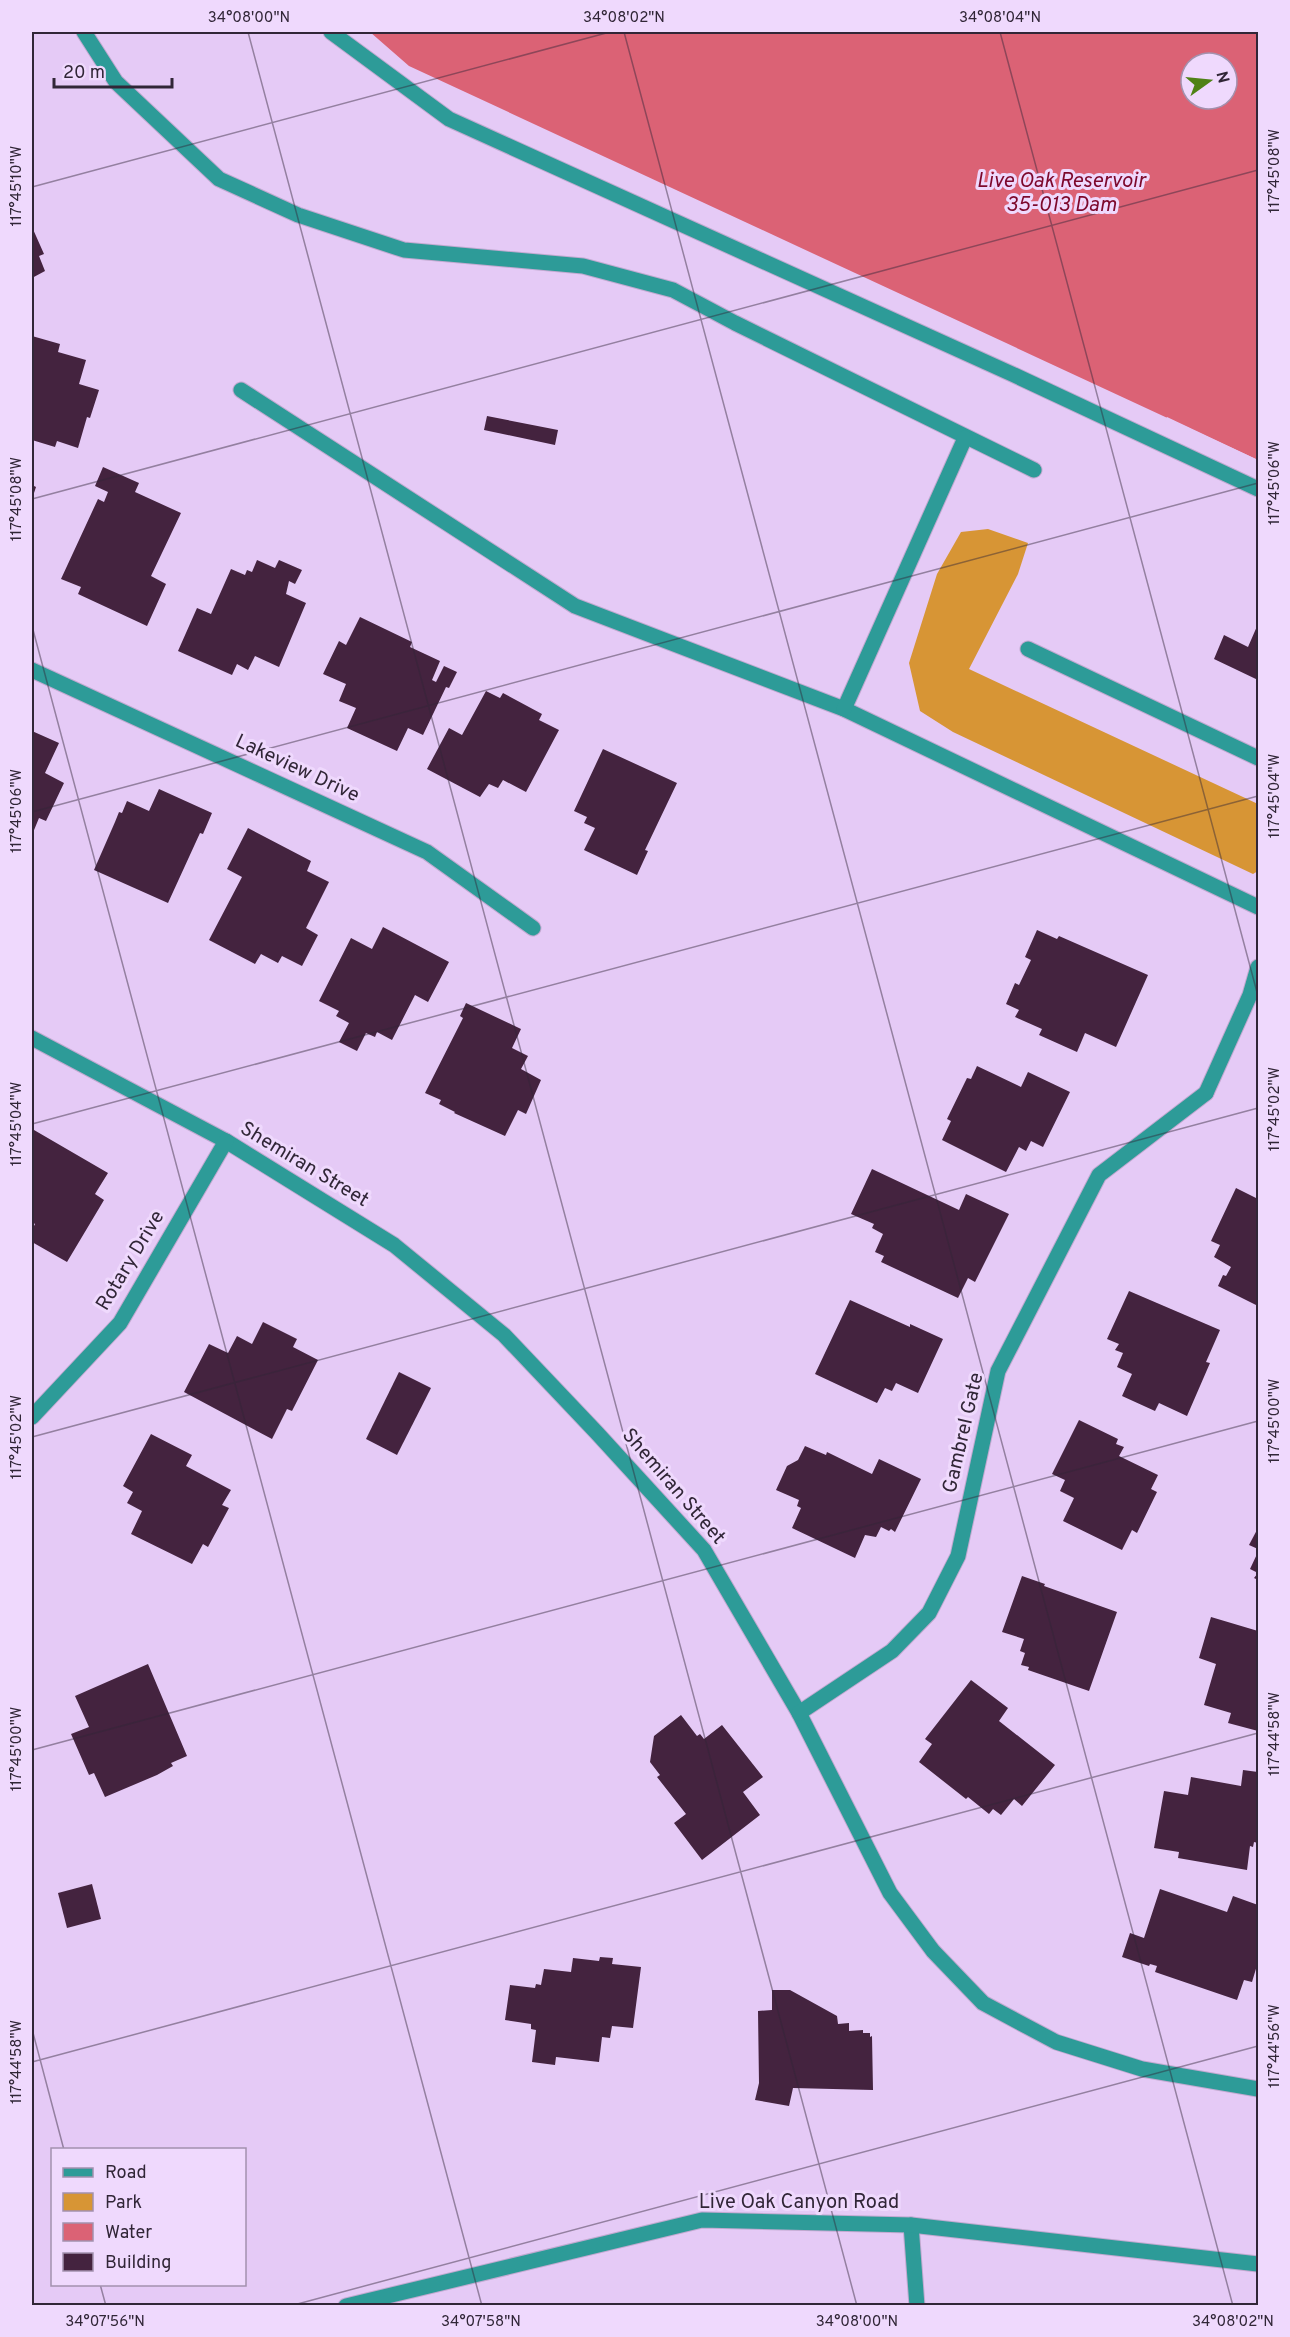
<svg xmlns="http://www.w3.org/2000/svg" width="1290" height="2337" font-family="Overpass,sans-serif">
<rect width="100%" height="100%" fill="#e5caf6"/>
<polygon fill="#d79535" points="988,529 1028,543 1018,574 969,669 1258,804 1258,871 1253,874 953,732 920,711 909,663 937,574 961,532"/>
<path fill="#db6275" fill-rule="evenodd" d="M370,32h888v428l-849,-394zM1191,63h36v36h-36z"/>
<polygon fill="#e5caf6" points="1167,417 1258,460 1258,463 1165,420"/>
<g fill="#44233f">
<polygon points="32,227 44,254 39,256 45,271 32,278"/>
<polygon points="32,336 60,344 58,352 86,360 79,384 99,390 90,418 87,417 78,448 57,441 55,447 32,440"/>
<polygon points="487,416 558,430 555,445 484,430"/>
<polygon points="103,467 139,483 135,492 181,513 151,576 166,584 147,626 78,594 81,587 61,579 98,499 104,502 108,492 95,486"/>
<polygon points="32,485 36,487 32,499"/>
<polygon points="257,560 275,568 279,560 302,570 295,584 289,581 286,594 306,603 279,667 255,656 248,670 237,664 232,675 178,651 197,608 211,614 231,569 245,575 247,570 252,572"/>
<polygon points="360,617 412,642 410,647 440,661 432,680 436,682 444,666 457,672 449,688 446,687 423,735 408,728 397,751 347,728 356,708 339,701 346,684 323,674 339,641 346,645"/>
<polygon points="1258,624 1258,680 1214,659 1224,635 1248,647"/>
<polygon points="486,691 500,698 503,693 542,714 539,720 559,730 526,792 503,780 498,788 489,784 480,797 427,769 449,728 462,735"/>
<polygon points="32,731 59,743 45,773 64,783 46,821 39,818 32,835"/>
<polygon points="603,749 677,783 645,850 648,851 637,875 584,850 595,828 584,823 587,817 574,811"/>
<polygon points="159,789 212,813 203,834 200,833 168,903 94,870 115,822 119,812 122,813 127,801 149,811"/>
<polygon points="248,828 311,861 307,871 329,882 306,928 318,935 302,966 282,956 278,963 261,954 255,964 209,940 242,877 227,869"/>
<polygon points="383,927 449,962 428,1002 415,995 392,1040 377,1032 375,1037 366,1033 357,1051 339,1042 349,1023 336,1016 339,1011 319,1001 351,938 372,949"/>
<polygon points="1037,930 1057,939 1059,936 1148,975 1116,1047 1085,1033 1077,1052 1039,1035 1042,1029 1015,1017 1019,1010 1006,1004 1015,983 1019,985 1031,960 1025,957"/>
<polygon points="466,1003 521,1029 512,1048 528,1056 521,1069 541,1080 526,1114 518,1110 505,1136 454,1113 455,1112 439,1104 441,1100 425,1093 463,1018 460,1016"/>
<polygon points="977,1066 1021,1087 1028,1072 1070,1092 1043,1147 1031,1141 1026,1151 1019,1147 1006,1172 942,1140 951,1121 947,1119 967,1078 971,1079"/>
<polygon points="34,1130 108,1173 95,1194 104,1200 67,1262 32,1242 32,1230 35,1224 32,1222 32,1132"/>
<polygon points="872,1169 959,1210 966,1194 1009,1214 975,1282 968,1278 958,1298 881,1262 884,1256 875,1252 883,1234 872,1228 874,1224 851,1214"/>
<polygon points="1236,1188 1258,1199 1258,1306 1218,1286 1223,1275 1226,1276 1231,1267 1214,1257 1220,1245 1211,1241"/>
<polygon points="1129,1291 1220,1330 1206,1362 1210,1363 1187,1416 1159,1403 1155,1411 1122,1396 1132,1374 1117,1367 1123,1353 1115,1350 1119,1344 1107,1339"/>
<polygon points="850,1300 910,1327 910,1324 943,1339 918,1393 896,1383 892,1391 885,1388 877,1403 815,1374"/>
<polygon points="263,1322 297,1339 293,1347 318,1360 292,1411 287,1409 272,1439 184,1392 209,1344 228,1353 237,1336 252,1344"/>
<polygon points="399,1372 431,1388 397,1455 366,1439"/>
<polygon points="1079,1420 1118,1439 1116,1444 1124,1447 1119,1456 1158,1475 1151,1489 1157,1492 1137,1533 1132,1530 1122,1550 1063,1521 1074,1498 1060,1491 1065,1480 1052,1474"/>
<polygon points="151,1434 192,1455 186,1466 231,1490 222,1505 229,1508 208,1547 203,1544 192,1564 131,1534 142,1511 127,1503 133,1492 123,1486"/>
<polygon points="805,1446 826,1455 827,1452 872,1474 879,1459 921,1479 895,1532 891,1529 889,1531 881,1527 876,1537 865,1535 855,1558 792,1528 801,1508 797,1506 799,1500 776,1490 787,1466 798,1460"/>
<polygon points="1258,1528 1258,1549 1249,1545"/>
<polygon points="1258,1552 1258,1580 1254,1578 1258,1573 1250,1569"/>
<polygon points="1022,1576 1045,1584 1044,1586 1117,1612 1089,1691 1028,1670 1029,1667 1021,1665 1025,1653 1020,1651 1024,1639 1002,1632"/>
<polygon points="1211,1617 1258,1631 1258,1731 1228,1723 1231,1713 1204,1705 1216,1664 1199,1658"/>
<polygon points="148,1664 187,1756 171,1763 173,1766 157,1775 105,1797 94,1773 89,1775 71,1734 89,1727 75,1696"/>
<polygon points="971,1680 1008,1708 999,1721 1055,1765 1022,1806 1014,1799 1001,1815 993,1809 989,1814 968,1797 966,1799 919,1762 932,1744 925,1739"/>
<polygon points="681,1715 697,1736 700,1734 704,1739 722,1725 763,1777 743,1792 760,1815 702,1860 674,1823 686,1814 657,1777 660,1775 650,1762 654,1736"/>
<polygon points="1243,1770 1258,1772 1258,1843 1254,1842 1253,1847 1250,1846 1247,1870 1178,1858 1179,1852 1154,1848 1164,1791 1188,1795 1191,1777 1241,1786"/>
<polygon points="92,1884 101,1919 67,1928 58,1893"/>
<polygon points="1160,1889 1227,1912 1233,1896 1258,1905 1258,1962 1252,1982 1244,1980 1237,2000 1155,1972 1157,1966 1150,1964 1149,1966 1122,1957 1130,1933 1144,1938"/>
<polygon points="600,1957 613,1958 612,1964 641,1967 633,2028 612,2026 610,2038 602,2037 599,2062 556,2057 555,2065 532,2062 536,2030 531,2029 531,2024 505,2020 510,1985 535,1988 536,1984 541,1985 544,1969 571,1972 573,1958 599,1961"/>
<polygon points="772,1990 790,1990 837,2016 838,2024 849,2023 849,2031 863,2030 863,2033 870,2033 870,2037 872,2036 873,2090 793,2088 789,2106 755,2100 759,2083 758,2011 772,2010"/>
</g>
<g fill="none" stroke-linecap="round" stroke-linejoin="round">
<defs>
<g id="lane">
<polyline points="84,32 116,82 219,179 298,215 404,250 583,266 673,290 735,323 1034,470"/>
<polyline points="331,32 449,119 1012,374 1258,489"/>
<polyline points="241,390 575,606 844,709 1258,907"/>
<polyline points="1028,649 1258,758"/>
<polyline points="844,709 965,438"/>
<polyline points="1206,1093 1250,995 1258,967"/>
</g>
<g id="street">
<polyline points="32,670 427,852 533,928"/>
<polyline points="32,1038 226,1141 394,1245 504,1335 597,1433 704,1550 799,1713 890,1893 933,1951 983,2003 1056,2042 1142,2069 1258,2089"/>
<polyline points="32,1417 120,1323 226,1141"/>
<polyline points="799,1713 892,1651 929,1613 958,1556 998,1371 1099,1175 1206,1093"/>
<polyline points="911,2225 917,2306"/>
<polyline points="346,2306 702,2220 911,2225 1258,2264"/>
</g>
</defs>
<use href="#lane" stroke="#c1a9d0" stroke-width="17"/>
<use href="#street" stroke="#c1a9d0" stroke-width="17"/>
<use href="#lane" stroke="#2d9b98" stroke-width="15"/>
<use href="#street" stroke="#2d9b98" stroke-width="15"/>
</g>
<path fill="none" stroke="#312637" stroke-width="1.5" stroke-opacity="0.45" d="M248,32l609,2274M624,32l609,2274M1000,32l258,964M32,187l578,-155M32,499l1226,-329M32,626l450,1680M32,812l1226,-329M32,1124l1226,-328M32,1437l1226,-329M32,1750l1226,-329M32,2029l32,121M32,2062l1226,-329M100,2284l6,22M290,2306l968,-260"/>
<g text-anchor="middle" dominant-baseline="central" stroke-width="6" stroke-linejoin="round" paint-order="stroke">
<g font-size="20" fill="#312637" stroke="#efd9fd">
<text transform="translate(297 769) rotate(25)">Lakeview Drive</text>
<text transform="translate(304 1165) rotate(31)">Shemiran Street</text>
<text transform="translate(131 1261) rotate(-59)">Rotary Drive</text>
<text transform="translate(964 1433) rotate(-77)">Gambrel Gate</text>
<text transform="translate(673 1487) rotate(49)">Shemiran Street</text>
<text x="799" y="2203">Live Oak Canyon Road</text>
</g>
<g font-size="21" font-style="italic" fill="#7d082c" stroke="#efd9fd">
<text x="1061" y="181">Live Oak Reservoir<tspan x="1061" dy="24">35-013 Dam</tspan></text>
</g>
</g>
<rect width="1290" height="2337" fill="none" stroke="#efd9fd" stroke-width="66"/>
<rect x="51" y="2148" width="195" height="138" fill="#efd9fd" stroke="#a391ae" stroke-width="1.5"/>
<rect x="63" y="2168" width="30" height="9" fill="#2d9b98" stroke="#a391ae" stroke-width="1.5"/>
<text x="105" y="2178" font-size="18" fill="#312637">Road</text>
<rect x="63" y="2193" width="30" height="18" fill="#d79535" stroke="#a391ae" stroke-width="1.5"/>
<text x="105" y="2208" font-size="18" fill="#312637">Park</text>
<rect x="63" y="2223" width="30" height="18" fill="#db6275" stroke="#a391ae" stroke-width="1.5"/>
<text x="105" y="2238" font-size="18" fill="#312637">Water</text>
<rect x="63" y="2253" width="30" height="18" fill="#44233f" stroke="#a391ae" stroke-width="1.5"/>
<text x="105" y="2268" font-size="18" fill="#312637">Building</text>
<g transform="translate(1209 81) rotate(75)"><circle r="28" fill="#efd9fd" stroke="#a391ae" stroke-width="1.5"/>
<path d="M0-4.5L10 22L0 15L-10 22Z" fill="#4f8216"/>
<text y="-9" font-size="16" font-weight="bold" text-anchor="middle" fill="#312637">N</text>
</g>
<path d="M54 78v9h118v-9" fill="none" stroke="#312637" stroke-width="3"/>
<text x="63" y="78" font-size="18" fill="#312637" stroke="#efd9fd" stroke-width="4.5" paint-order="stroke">20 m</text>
<rect x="33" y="33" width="1224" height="2271" fill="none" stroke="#312637" stroke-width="2"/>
<g font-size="15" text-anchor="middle" fill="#312637">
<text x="249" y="22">34°08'00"N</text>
<text x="624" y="22">34°08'02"N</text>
<text x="1000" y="22">34°08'04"N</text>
<text transform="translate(1274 171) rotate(-90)" y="5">117°45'08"W</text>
<text transform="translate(16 186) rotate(-90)" y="5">117°45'10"W</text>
<text transform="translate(1274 483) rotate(-90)" y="5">117°45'06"W</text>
<text transform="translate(16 499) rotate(-90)" y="5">117°45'08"W</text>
<text transform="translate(1274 796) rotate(-90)" y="5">117°45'04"W</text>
<text transform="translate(16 811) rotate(-90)" y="5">117°45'06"W</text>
<text transform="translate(1274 1109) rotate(-90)" y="5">117°45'02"W</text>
<text transform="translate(16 1124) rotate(-90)" y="5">117°45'04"W</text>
<text transform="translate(1274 1421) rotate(-90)" y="5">117°45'00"W</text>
<text transform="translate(16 1437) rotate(-90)" y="5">117°45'02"W</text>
<text transform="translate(1274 1734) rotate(-90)" y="5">117°44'58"W</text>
<text transform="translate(16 1749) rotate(-90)" y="5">117°45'00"W</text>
<text transform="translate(1274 2046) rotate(-90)" y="5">117°44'56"W</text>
<text transform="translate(16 2062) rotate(-90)" y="5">117°44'58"W</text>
<text x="105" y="2326">34°07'56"N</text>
<text x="481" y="2326">34°07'58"N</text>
<text x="857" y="2326">34°08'00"N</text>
<text x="1233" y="2326">34°08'02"N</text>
</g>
</svg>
